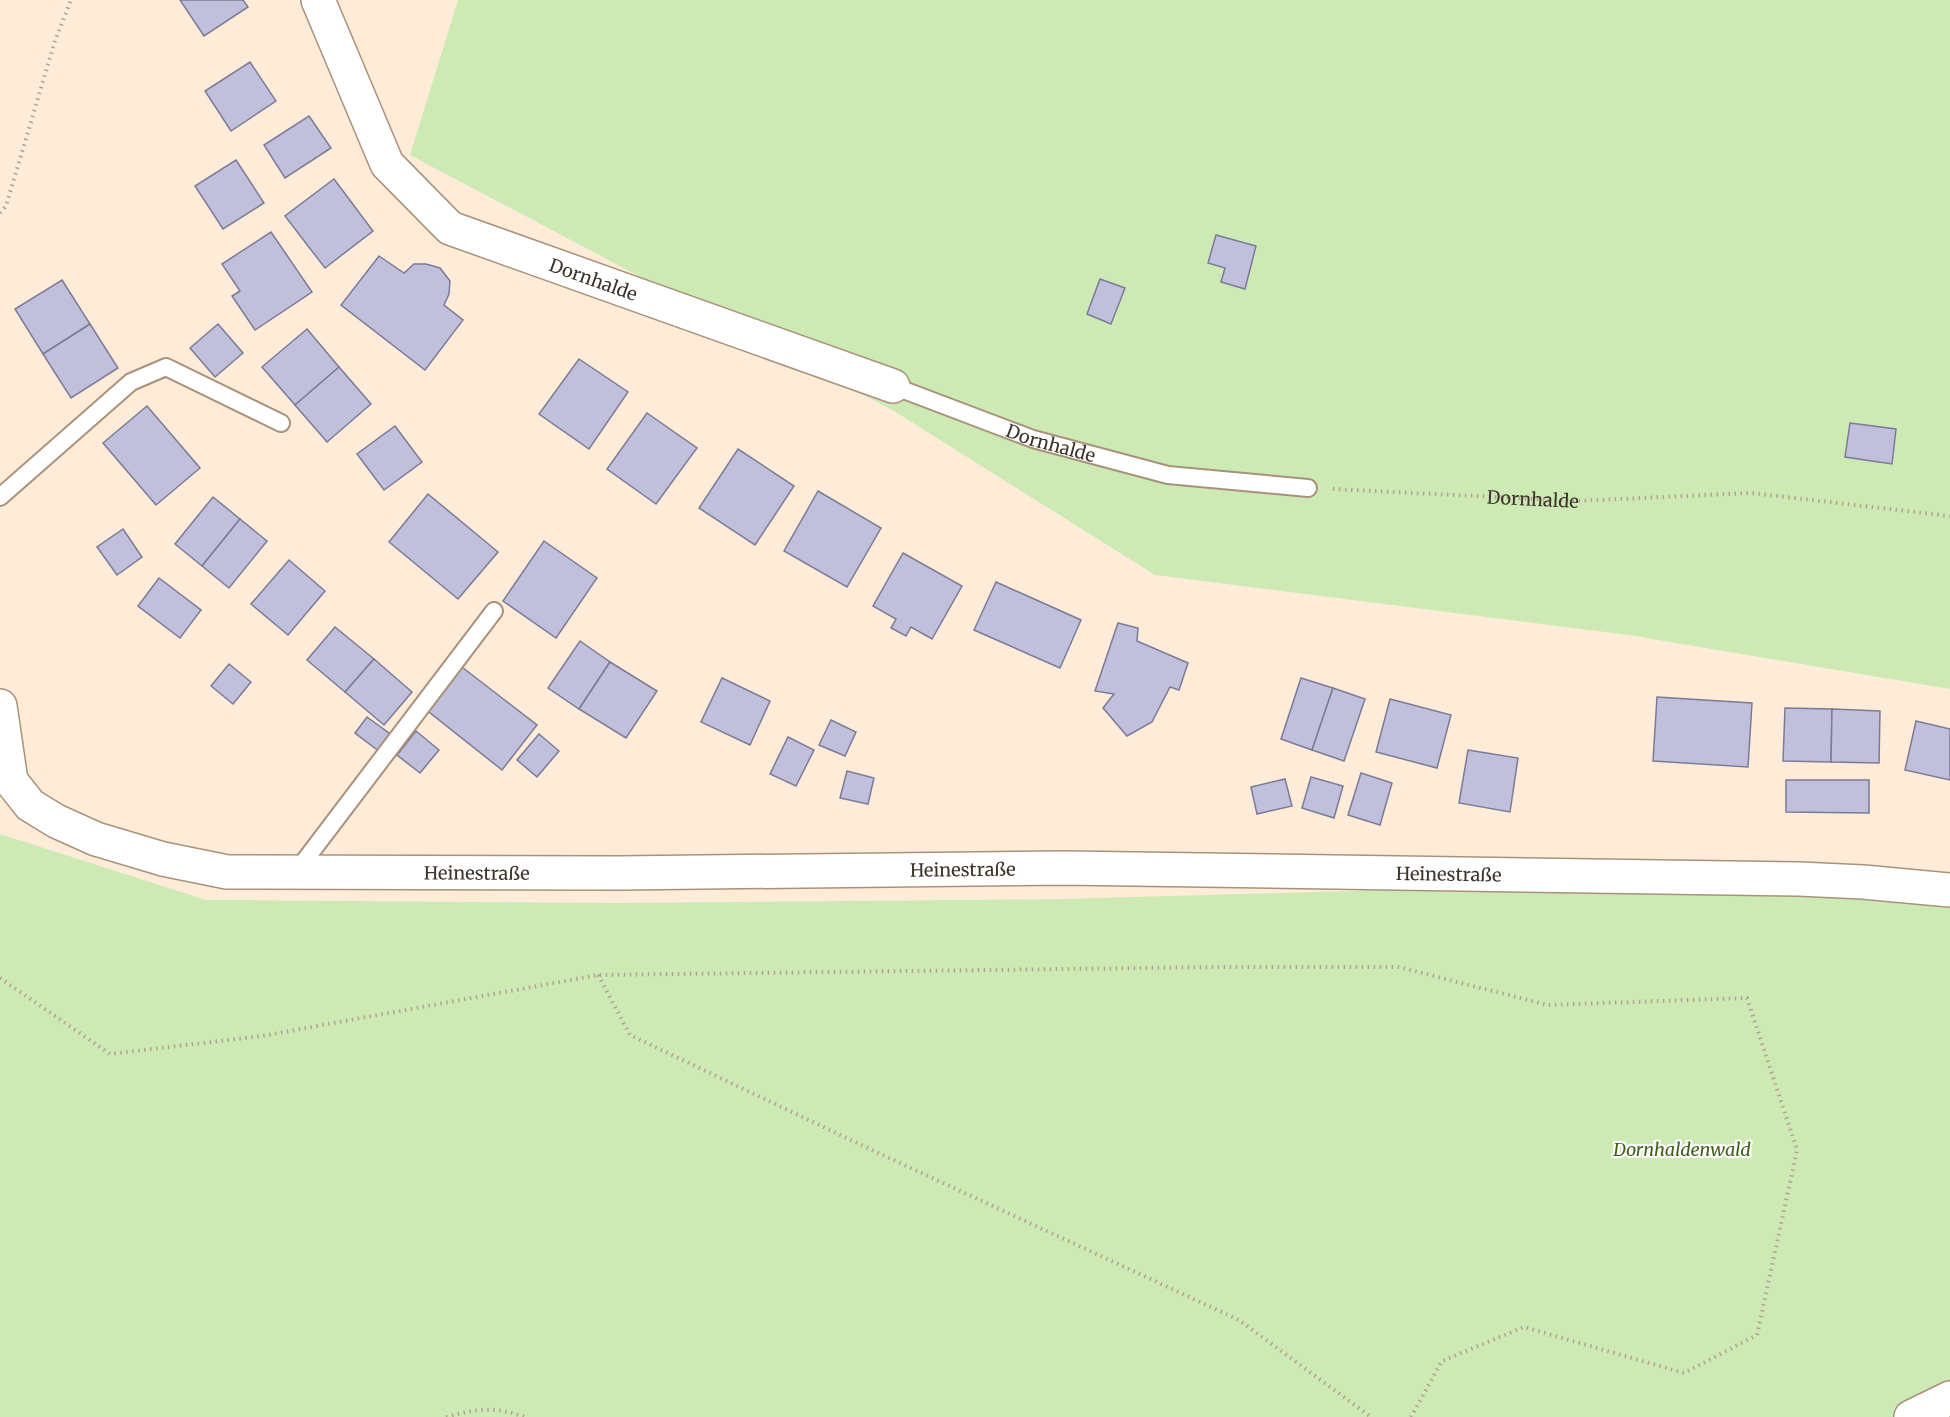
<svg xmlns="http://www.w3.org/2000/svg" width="1950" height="1417" font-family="Merriweather,serif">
<rect width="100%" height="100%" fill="#feebd8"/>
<g fill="#cdeab4">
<polygon points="458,0 1950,0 1950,689 1629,635 1155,575 894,411 410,155"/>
<polygon points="0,834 206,900 615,903 1060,899 1799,879 1950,890 1950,1398 1911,1417 0,1417"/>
</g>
<g fill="#c0bfdc" stroke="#7c7b96" stroke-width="1.5">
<polygon points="180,0 243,0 248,7 204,36"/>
<polygon points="250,62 276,101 231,131 205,91"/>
<polygon points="309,116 331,148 285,178 264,145"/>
<polygon points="236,160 264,203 223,229 195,186"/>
<polygon points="334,179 373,231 325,268 285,216"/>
<polygon points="271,232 312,292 255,330 232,296 240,291 222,264"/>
<polygon points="1216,235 1256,246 1245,289 1221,282 1225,268 1208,263"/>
<polygon points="379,256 404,273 414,264 426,264 440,268 450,281 449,294 444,305 463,320 425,370 341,305"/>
<polygon points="1100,279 1125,288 1111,324 1087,314"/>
<polygon points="62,280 90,324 43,354 15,309"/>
<polygon points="90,324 118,368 71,398 43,354"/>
<polygon points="218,324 243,353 215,377 190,348"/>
<polygon points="307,329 339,367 295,405 262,367"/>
<polygon points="579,359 628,392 589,449 539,414"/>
<polygon points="339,367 371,404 327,442 295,405"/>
<polygon points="147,406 200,468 156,505 103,443"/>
<polygon points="647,413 697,448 656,504 607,469"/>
<polygon points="1850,423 1896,429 1892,464 1845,457"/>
<polygon points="395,426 422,462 384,490 357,454"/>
<polygon points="738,449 794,486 755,545 699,508"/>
<polygon points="818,491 881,528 847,587 784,551"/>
<polygon points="428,494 498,552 458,599 389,542"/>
<polygon points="213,497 240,519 202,566 175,544"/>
<polygon points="240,519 267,541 229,588 202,566"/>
<polygon points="123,529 142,557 117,575 97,547"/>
<polygon points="544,541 597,578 556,638 503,601"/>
<polygon points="903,553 962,586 932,639 911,627 906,636 891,628 896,619 873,606"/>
<polygon points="289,560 325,591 288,635 251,604"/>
<polygon points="159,578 201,610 180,638 138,606"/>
<polygon points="996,582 1081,620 1060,668 974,630"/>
<polygon points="1118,623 1138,628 1137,641 1188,663 1179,690 1170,687 1152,722 1127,736 1103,708 1114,694 1095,691"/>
<polygon points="335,627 374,659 345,692 307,660"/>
<polygon points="580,641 610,662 579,709 548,688"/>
<polygon points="374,659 412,692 384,725 345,692"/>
<polygon points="610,662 657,691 626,738 579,709"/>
<polygon points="229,664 251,682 233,704 211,686"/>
<polygon points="458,664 537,725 502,770 424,708"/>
<polygon points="722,678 770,701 750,745 701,722"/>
<polygon points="1301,678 1333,688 1312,750 1281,739"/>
<polygon points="1333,688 1365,699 1344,761 1312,750"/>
<polygon points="1657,697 1752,703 1748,767 1653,761"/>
<polygon points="1390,699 1451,715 1437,768 1376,752"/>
<polygon points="1785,708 1832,709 1831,762 1783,761"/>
<polygon points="1832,709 1880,711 1879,763 1831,762"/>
<polygon points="367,717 393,736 380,752 355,733"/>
<polygon points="831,720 856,732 845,756 819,745"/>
<polygon points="1916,721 1950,729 1950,780 1905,770"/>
<polygon points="416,731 439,750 420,773 397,755"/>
<polygon points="539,734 559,751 537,777 517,760"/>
<polygon points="788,737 814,750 796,786 770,774"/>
<polygon points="1468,750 1518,758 1510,812 1459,803"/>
<polygon points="847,771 874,778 868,804 840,798"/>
<polygon points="1361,773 1392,783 1380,825 1348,815"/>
<polygon points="1311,777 1343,786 1334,818 1302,808"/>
<polygon points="1285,779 1292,806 1257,814 1251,787"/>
<polygon points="1786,780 1869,780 1869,813 1786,812"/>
</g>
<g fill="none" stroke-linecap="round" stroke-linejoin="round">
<defs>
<g id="lane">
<path id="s2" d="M893,386l140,53 135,36 140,13"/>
<polyline points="0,497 131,382 166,367 281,423"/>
<polyline points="296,872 494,611"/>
</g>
<g id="street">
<path id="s3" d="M318,0l69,164 63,64 443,158"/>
</g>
<g id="secondary">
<polyline points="0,706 11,781"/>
<path id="s4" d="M11,781l19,24 26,16 40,18 67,20 64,13 392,1 446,-5 734,11 64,3 87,8"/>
<polyline points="1911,1417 1950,1398"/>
</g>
</defs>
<use href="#lane" stroke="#a8927c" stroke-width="20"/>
<use href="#street" stroke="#a8927c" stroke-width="36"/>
<use href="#secondary" stroke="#a8927c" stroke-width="36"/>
<g stroke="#b1a293" stroke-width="4" stroke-dasharray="1.5 4.5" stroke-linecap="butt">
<polyline points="0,213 6,206 55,41 71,0"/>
<path id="s1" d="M1333,489l244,12 174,-8 199,23"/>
<polyline points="598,975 630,1035 874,1151 1239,1320 1371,1417"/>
<polyline points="0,978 110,1054 262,1036 598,975 1219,967 1399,967 1547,1005 1747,998 1797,1150 1757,1335 1684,1373 1524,1327 1442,1361 1411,1417"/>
<path d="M446,1417c31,-8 47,-11 79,0"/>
</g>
<use href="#lane" stroke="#fff" stroke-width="16"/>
<use href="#street" stroke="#fff" stroke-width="33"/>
<use href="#secondary" stroke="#fff" stroke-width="33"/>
</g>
<g text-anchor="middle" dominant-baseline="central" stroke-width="4.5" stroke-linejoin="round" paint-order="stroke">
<g font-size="18" fill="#3c332a" stroke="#fcfcfc">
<text stroke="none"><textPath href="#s3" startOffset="420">Dornhalde</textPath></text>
<text stroke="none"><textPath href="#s2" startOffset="168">Dornhalde</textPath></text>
<text stroke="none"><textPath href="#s1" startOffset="200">Dornhalde</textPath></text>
<text stroke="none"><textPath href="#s4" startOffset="976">Heinestraße</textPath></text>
<text stroke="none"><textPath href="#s4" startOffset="490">Heinestraße</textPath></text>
<text stroke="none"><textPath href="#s4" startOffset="1462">Heinestraße</textPath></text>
</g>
<g font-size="18" font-style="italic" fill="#3f5e18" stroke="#fcfcfc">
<text x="1682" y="1149">Dornhaldenwald</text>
</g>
</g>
</svg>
